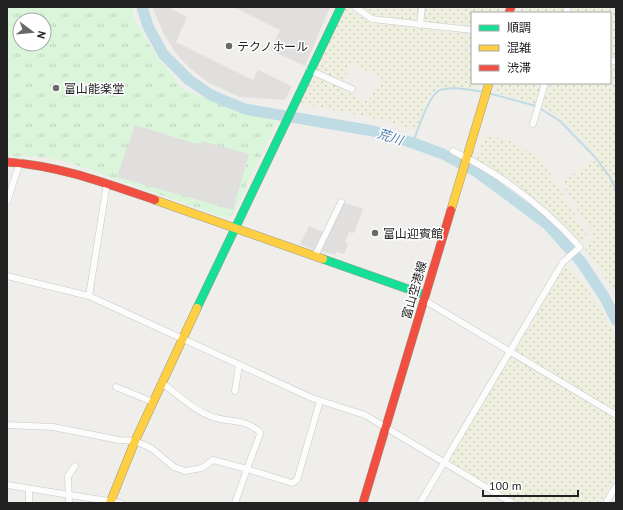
<svg xmlns="http://www.w3.org/2000/svg" width="623" height="510" font-family="'PT Sans','Noto Sans JP',sans-serif">
<defs>
<pattern id="farmland-dots" width="8" height="8" patternUnits="userSpaceOnUse"><rect width="8" height="8" fill="#efefdf"/><path d="M2 2h.1M6 6h.1" fill="none" stroke="#cdcdbf" stroke-width="1.8" stroke-linecap="round"/></pattern>
<pattern id="park-tufts" width="24" height="20" patternUnits="userSpaceOnUse"><rect width="24" height="20" fill="#daf5da"/><path d="M3 7l-1-3M5 7V3M7 7l1-3M15 17l-1-3M17 17v-4M19 17l1-3" fill="none" stroke="#bbd2bb"/></pattern>
</defs>
<rect width="100%" height="100%" fill="#f0eeeb"/>
<g fill="url(#farmland-dots)">
<polygon points="346,7 372,23 472,35 472,83 478,83 476,88 439,87 429,96 415,131 386,121 300,103 312,76 342,88 352,95 368,102 382,77 351,64 343,81 316,70"/>
<polygon points="360,7 501,7 499,13 472,13 472,27 373,16"/>
<polygon points="521,7 566,7 564,13 519,13"/>
<polygon points="572,7 616,7 616,59 610,57 610,13 570,13"/>
<polygon points="610,63 616,65 616,294 584,247 594,236 561,182 599,158 561,118 542,106 549,83 610,83"/>
<polygon points="499,83 542,83 536,104 496,93"/>
<polygon points="484,135 513,142 542,160 588,237 580,243 538,201 513,182 476,159"/>
<polygon points="566,264 585,286 601,309 616,339 616,411 515,352"/>
<polygon points="511,356 616,419 616,476 600,503 518,503 448,461"/>
</g>
<path fill="url(#park-tufts)" fill-rule="evenodd" d="M7,7h126v10l24,40 26,32 48,19 46,13 -44,93 -8,4 -154,-55 -28,-6 -36,-1zM20,20h24v24h-24z"/>
<g fill="#e0dfde">
<polygon points="152,7 171,7 171,9 187,17 176,42 253,80 258,70 292,86 285,100 240,97 209,83 191,69 177,55 164,34"/>
<polygon points="233,7 330,7 305,66 270,50 280,30"/>
<polygon points="135,125 200,145 202,141 249,154 233,210 117,177"/>
<polygon points="343,202 363,209 354,233 349,232 345,242 348,244 344,254 336,252 335,255 320,251"/>
<polygon points="309,226 324,232 315,250 300,244"/>
</g>
<g fill="none" stroke-linecap="round" stroke-linejoin="round">
<g stroke="#bfdbe3" stroke-width="2">
<polyline points="488,93 536,106 560,121 595,157 610,177 616,190"/>
<path d="M413,143c4,-12 16,-49 27,-53 13,-4 30,0 44,2"/>
</g>
<polyline stroke="#bfdbe3" stroke-width="11" points="142,7 148,26 163,54 189,80 211,95 245,109 373,131 413,143 443,154 477,172 547,224 582,263 605,298 616,320"/>
<defs>
<g id="street">
<polyline points="355,7 372,19 472,30"/>
<polyline points="566,13 568,7"/>
<polyline points="420,25 422,7"/>
<polyline points="610,60 616,62"/>
<polyline points="309,70 352,89"/>
<polyline points="533,124 545,83"/>
<polyline points="7,202 20,162"/>
<polyline points="315,256 341,202"/>
<polyline points="7,276 89,296 312,398 365,415 512,503"/>
<polyline points="89,296 107,183"/>
<polyline points="424,300 616,415"/>
<polyline points="116,387 153,402"/>
<polyline points="235,391 239,365"/>
<path d="M7,425l46,2 66,13 16,1 16,7 23,19 11,4 17,-3 11,-8 34,9 13,-35 -1,-3c-18,-13 -24,-8 -43,-13 -18,-4 -40,-25 -54,-35"/>
<polyline points="7,485 121,503"/>
<polyline points="29,489 29,503"/>
<polyline points="69,503 68,476 75,466"/>
<polyline points="235,503 247,469 292,483 297,480 320,401"/>
<path d="M420,503l143,-241 17,-15c-37,-41 -77,-72 -127,-96"/>
<polyline points="606,503 616,486"/>
</g>
<g id="fast">
<polyline points="323,259 425,295"/>
<polyline points="197,308 341,7"/>
</g>
<g id="slow">
<polyline points="155,200 323,259"/>
<polyline points="451,210 489,83"/>
<polyline points="110,503 135,441 197,308"/>
</g>
<g id="jam">
<polyline points="509,13 511,7"/>
<path d="M7,162c54,4 98,21 148,38"/>
<polyline points="363,503 451,210"/>
</g>
</defs>
<use href="#street" stroke="#c9c8c7" stroke-width="7"/>
<use href="#fast" stroke="#999a82" stroke-width="9"/>
<use href="#slow" stroke="#999a82" stroke-width="9"/>
<use href="#jam" stroke="#999a82" stroke-width="9"/>
<use href="#street" stroke="#fdfcfc" stroke-width="6"/>
<use href="#fast" stroke="#16e098" stroke-width="8"/>
<use href="#slow" stroke="#ffcf43" stroke-width="8"/>
<use href="#jam" stroke="#f24e42" stroke-width="8"/>
</g>
<g fill="#6a6968" stroke="#fff" stroke-width="1.5">
<circle cx="229" cy="46" r="4"/>
<circle cx="56" cy="88" r="4"/>
<circle cx="375" cy="233" r="4"/>
</g>
<g text-anchor="middle" dominant-baseline="central" stroke-width="3" stroke-linejoin="round" paint-order="stroke">
<g font-size="12" fill="#222" stroke="#fff" text-anchor="start">
<text x="237" y="46">テクノホール</text>
<text x="64" y="88">富山能楽堂</text>
<text x="383" y="233">富山迎賓館</text>
</g>
<g font-size="12" fill="#222" stroke="#fff">
<text transform="translate(414 290) rotate(-74)">富山空港線</text>
</g>
<g font-size="13" font-style="italic" fill="#4a7aab" stroke="#fff">
<text transform="translate(390 137) rotate(18)">荒川</text>
</g>
</g>
<rect width="623" height="510" fill="none" stroke="#222222" stroke-width="16"/>
<rect x="471" y="12" width="140" height="72" fill="#ffffff" stroke="#a7a7a7"/>
<rect x="479" y="25" width="20" height="6" fill="#16e098" stroke="#a7a7a7"/>
<text x="507" y="32" font-size="12" fill="#222222">順調</text>
<rect x="479" y="45" width="20" height="6" fill="#ffcf43" stroke="#a7a7a7"/>
<text x="507" y="52" font-size="12" fill="#222222">混雑</text>
<rect x="479" y="65" width="20" height="6" fill="#f24e42" stroke="#a7a7a7"/>
<text x="507" y="72" font-size="12" fill="#222222">渋滞</text>
<g transform="translate(32 32) rotate(106)"><circle r="19" fill="#ffffff" stroke="#a7a7a7"/>
<path d="M0-3L7 15L0 10L-7 15Z" fill="#6a6968"/>
<text y="-6" font-size="11" font-weight="bold" text-anchor="middle" fill="#222222">N</text>
</g>
<path d="M483 490v6h95v-6" fill="none" stroke="#222222" stroke-width="2"/>
<text x="489" y="490" font-size="12" fill="#222222" stroke="#ffffff" stroke-width="3" paint-order="stroke">100 m</text>
</svg>
